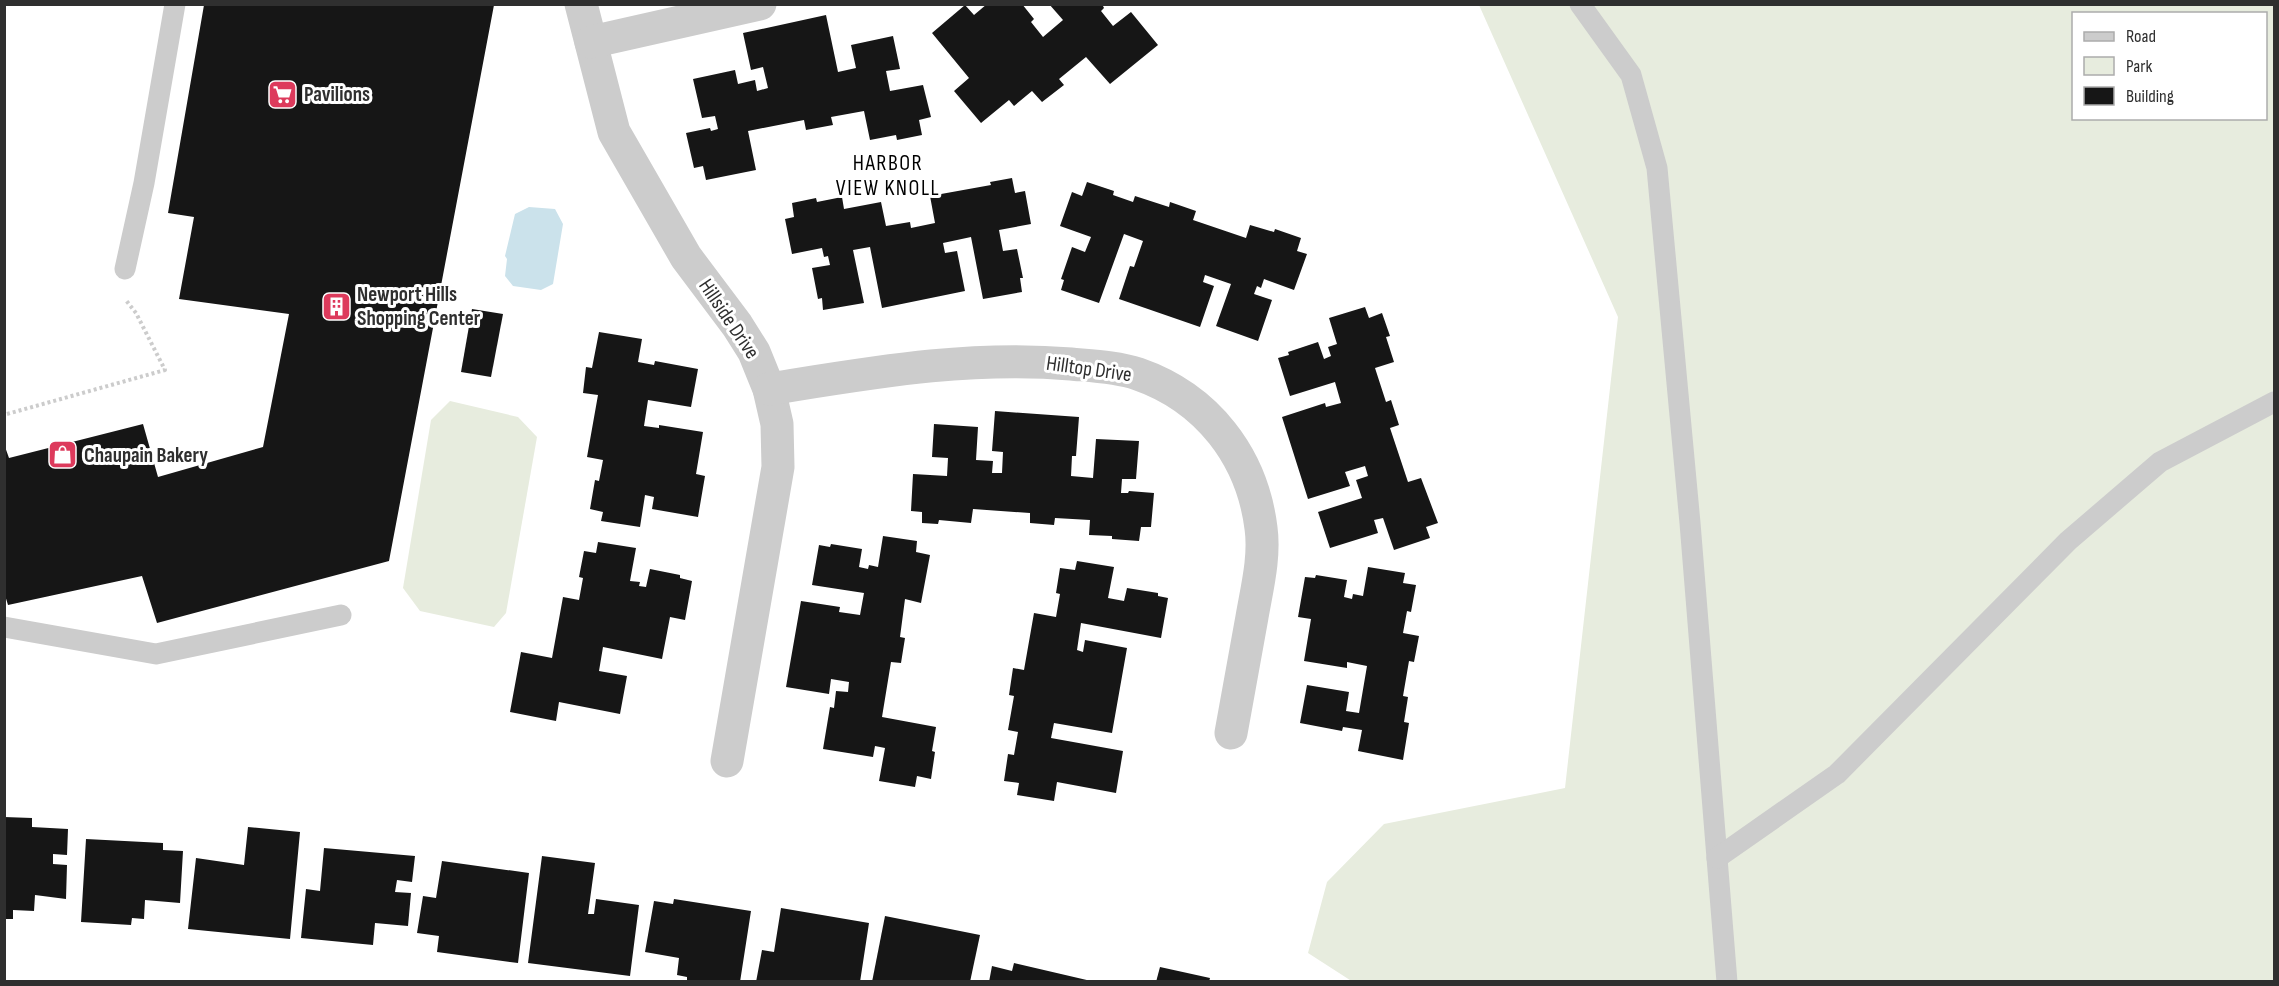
<svg xmlns="http://www.w3.org/2000/svg" width="2279" height="986" font-family="'Sofia Sans Condensed',sans-serif">
<rect width="100%" height="100%" fill="#fff"/>
<g fill="#e7ecde" fill-rule="evenodd">
<path d="M1479,5h795v976l-921,1 -45,-29 19,-71 57,-58 181,-36 53,-471zM2074,14h192v104h-192z"/>
<polygon points="450,401 518,417 537,437 506,613 494,627 420,611 403,588 431,420"/>
</g>
<polygon fill="#cbe2eb" points="529,207 555,209 563,224 553,284 541,290 513,286 505,276 507,259 505,256 515,214"/>
<g fill="#161616">
<polygon points="987,4 1022,4 1034,19 1031,22 1043,37 1063,20 1049,4 1102,4 1104,8 1101,11 1113,26 1131,12 1158,45 1110,84 1086,57 1059,79 1064,85 1042,102 1032,91 1014,106 1009,100 981,123 954,91 969,78 932,33 965,5 974,15"/>
<polygon points="204,5 494,5 389,561 157,623 142,576 8,605 4,592 4,444 9,458 143,424 158,477 263,447 289,314 179,299 194,217 168,213"/>
<polygon points="826,15 838,72 856,68 851,45 893,36 900,69 886,71 890,91 923,85 931,117 919,120 922,135 897,140 896,135 870,140 864,111 831,117 833,125 806,130 804,120 748,131 756,170 706,180 703,166 694,168 686,133 710,128 711,131 718,129 715,116 702,118 693,79 735,70 738,84 755,80 757,91 768,88 763,67 751,70 743,33"/>
<polygon points="1012,178 1015,193 1025,191 1031,224 999,230 1003,251 1017,249 1023,278 1020,278 1022,292 983,299 971,237 943,243 945,253 957,251 965,291 882,308 870,247 853,250 864,303 823,310 822,298 818,299 812,268 830,265 828,256 824,257 822,248 792,254 785,219 794,217 792,203 816,198 817,202 842,197 844,209 881,202 886,226 910,222 911,228 935,223 930,196 991,185 990,182"/>
<polygon points="1087,182 1114,191 1113,195 1133,202 1135,196 1169,207 1170,202 1196,211 1193,220 1246,238 1250,225 1274,232 1275,229 1301,238 1297,251 1307,254 1294,290 1264,279 1261,288 1257,286 1254,294 1272,300 1258,341 1216,326 1231,284 1205,275 1203,282 1214,286 1200,327 1119,299 1130,266 1134,267 1143,241 1124,234 1099,303 1061,290 1064,280 1061,279 1072,247 1085,252 1091,237 1060,226 1072,192 1082,196"/>
<polygon points="1365,307 1369,318 1382,313 1390,336 1386,337 1394,362 1375,368 1386,402 1391,400 1399,425 1390,428 1408,482 1421,478 1438,523 1426,527 1430,538 1394,550 1383,518 1374,520 1378,533 1330,548 1318,512 1362,498 1356,480 1368,476 1365,466 1345,472 1350,486 1308,499 1282,417 1325,403 1326,407 1341,403 1335,382 1290,396 1278,358 1289,355 1288,352 1318,342 1324,359 1331,356 1328,347 1337,344 1329,318"/>
<polygon points="472,309 503,314 491,377 461,372"/>
<polygon points="599,332 642,339 638,362 654,365 655,361 698,369 691,407 648,400 644,426 659,428 659,425 703,432 696,474 705,476 698,517 652,509 654,497 645,495 640,527 601,521 603,512 590,509 595,480 599,481 603,460 587,457 598,395 583,393 586,367 592,368"/>
<polygon points="995,411 1079,417 1076,456 1072,456 1071,476 1093,478 1096,439 1139,441 1136,479 1122,479 1121,493 1128,493 1129,491 1154,493 1151,527 1141,527 1139,541 1112,539 1112,536 1089,535 1090,520 1055,518 1054,525 1030,523 1030,513 973,509 971,523 939,520 938,524 922,523 922,512 911,511 913,474 947,476 948,458 932,457 934,424 978,427 976,460 993,461 992,473 1002,473 1003,452 992,451"/>
<polygon points="883,536 917,541 916,552 930,555 921,603 905,599 900,637 905,638 901,663 891,662 882,717 936,727 932,751 935,752 931,779 917,776 915,787 879,781 885,748 875,746 873,757 823,749 830,707 834,708 836,691 848,692 849,682 831,679 829,694 786,687 801,601 840,607 839,612 860,615 864,593 812,585 819,545 830,547 831,544 862,549 859,567 868,569 869,565 878,567"/>
<polygon points="598,542 636,548 630,581 640,582 639,586 646,587 650,569 680,575 680,578 692,581 685,620 670,617 662,659 603,647 599,671 627,676 620,714 559,702 556,721 510,712 521,652 552,658 563,597 579,600 583,578 579,577 584,551 596,553"/>
<polygon points="1077,561 1114,567 1108,598 1124,601 1127,588 1158,593 1158,596 1168,598 1161,638 1081,623 1077,650 1083,652 1085,640 1127,648 1112,733 1054,723 1051,738 1123,751 1116,793 1057,782 1054,801 1017,795 1019,783 1004,781 1008,754 1014,755 1018,732 1008,730 1014,696 1009,695 1013,668 1024,670 1034,613 1056,617 1060,594 1056,593 1060,568 1075,570"/>
<polygon points="1368,567 1405,573 1403,583 1416,585 1411,612 1407,611 1403,633 1419,636 1414,662 1409,661 1403,696 1408,697 1404,722 1409,723 1403,760 1358,751 1362,730 1343,727 1342,731 1300,723 1307,685 1349,692 1346,711 1359,713 1367,666 1347,662 1347,668 1304,661 1311,619 1298,617 1305,577 1315,578 1316,575 1347,580 1344,597 1352,599 1353,594 1363,596"/>
<polygon points="4,817 32,818 32,827 68,829 67,855 53,854 53,864 67,865 66,899 35,895 34,911 13,910 13,919 4,919"/>
<polygon points="248,827 300,832 290,939 188,929 196,858 244,865"/>
<polygon points="86,839 163,843 163,850 183,851 180,903 145,900 144,919 132,918 131,925 81,922"/>
<polygon points="324,848 415,856 412,882 397,880 395,892 411,893 408,926 375,923 373,945 301,938 306,889 320,891"/>
<polygon points="542,856 595,863 588,914 594,914 596,899 639,905 630,976 528,963"/>
<polygon points="442,861 529,873 518,963 437,952 439,936 417,933 423,896 436,898"/>
<polygon points="674,899 751,911 740,982 687,982 687,977 677,975 679,958 645,952 654,901 673,904"/>
<polygon points="781,908 869,923 860,982 756,982 762,950 774,952"/>
<polygon points="885,916 980,935 970,982 872,982"/>
<polygon points="1014,963 1091,981 1091,982 989,982 992,966 1012,971"/>
<polygon points="1160,967 1210,978 1209,982 1156,982"/>
</g>
<g fill="none" stroke-linecap="round" stroke-linejoin="round">
<polyline stroke="#ccc" stroke-width="4" stroke-dasharray="3 3" stroke-linecap="butt" points="7,414 165,370 136,313 125,299"/>
<g stroke="#ccc" stroke-width="21">
<polyline points="1580,4 1631,75 1657,168 1690,523 1727,982"/>
<polyline points="125,269 144,183 175,4"/>
<polyline points="4,627 156,654 341,615"/>
<polyline points="1717,858 1837,774 2068,541 2160,462 2274,402"/>
</g>
<g stroke="#ccc" stroke-width="33">
<polyline points="581,4 614,132 686,257 737,325 754,352 769,389 777,424 778,467 727,761"/>
<polyline points="591,42 760,4"/>
<path d="M769,389c101,-16 200,-34 302,-25 22,2 46,3 67,10 69,24 114,82 123,154 4,29 -4,60 -9,89 -7,39 -14,78 -21,116"/>
</g>
</g>
<defs>
<symbol id="supermarket-square" viewBox="-11 -11 22 22"><rect x="-9" y="-9" width="18" height="18" rx="4" fill="#dd3a5c" stroke="#fff"/><path d="M-6-5.5h2.5l.6 2H6L4.5 2H-2.5L-4.4-4H-6ZM-1.5 3.2a1.3 1.3 0 1 0 .1 0ZM3 3.2a1.3 1.3 0 1 0 .1 0Z" fill="#fff"/></symbol>
<symbol id="building-square" viewBox="-11 -11 22 22"><rect x="-9" y="-9" width="18" height="18" rx="4" fill="#dd3a5c" stroke="#fff"/><path d="M-4-6H4V6H1V3H-1V6H-4ZM-2.5-4.3h1.7v1.8h-1.7ZM.8-4.3h1.7v1.8H.8ZM-2.5-1h1.7V.8h-1.7ZM.8-1h1.7V.8H.8Z" fill="#fff"/></symbol>
<symbol id="shop-square" viewBox="-11 -11 22 22"><rect x="-9" y="-9" width="18" height="18" rx="4" fill="#dd3a5c" stroke="#fff"/><path d="M-5-2.5h2.3a2.7 3.5 0 0 1 5.4 0H5L5.5 6h-11ZM-1.5-2.5h3a1.5 2.3 0 0 0-3 0Z" fill="#fff"/></symbol>
</defs>
<g fill-rule="evenodd">
<use href="#supermarket-square" x="266" y="78" width="33" height="33"/>
<use href="#building-square" x="320" y="290" width="33" height="33"/>
<use href="#shop-square" x="46" y="438" width="33" height="33"/>
</g>
<g text-anchor="middle" dominant-baseline="central" stroke-width="6" stroke-linejoin="round" paint-order="stroke">
<g font-size="21" font-weight="bold" fill="#2f2f2f" stroke="#fff" text-anchor="start">
<text x="304" y="94">Pavilions</text>
<text x="357" y="294">Newport Hills<tspan x="357" dy="24">Shopping Center</tspan></text>
<text x="84" y="455">Chaupain Bakery</text>
</g>
<g font-size="21" fill="#2f2f2f" stroke="#fff">
<text transform="translate(729 319) rotate(56)">Hillside Drive</text>
<text transform="translate(1089 369) rotate(8)">Hilltop Drive</text>
</g>
<g font-size="22" letter-spacing="1.5" fill="#000" stroke="#fff">
<text x="888" y="163">HARBOR<tspan x="888" dy="25">VIEW KNOLL</tspan></text>
</g>
</g>
<rect width="2279" height="986" fill="none" stroke="#2f2f2f" stroke-width="12"/>
<rect x="2072" y="12" width="195" height="108" fill="#ffffff" stroke="#acacac" stroke-width="1.5"/>
<rect x="2084" y="32" width="30" height="9" fill="#cccccc" stroke="#acacac" stroke-width="1.5"/>
<text x="2126" y="42" font-size="18" fill="#2f2f2f">Road</text>
<rect x="2084" y="57" width="30" height="18" fill="#e7ecde" stroke="#acacac" stroke-width="1.5"/>
<text x="2126" y="72" font-size="18" fill="#2f2f2f">Park</text>
<rect x="2084" y="87" width="30" height="18" fill="#161616" stroke="#acacac" stroke-width="1.5"/>
<text x="2126" y="102" font-size="18" fill="#2f2f2f">Building</text>
</svg>
